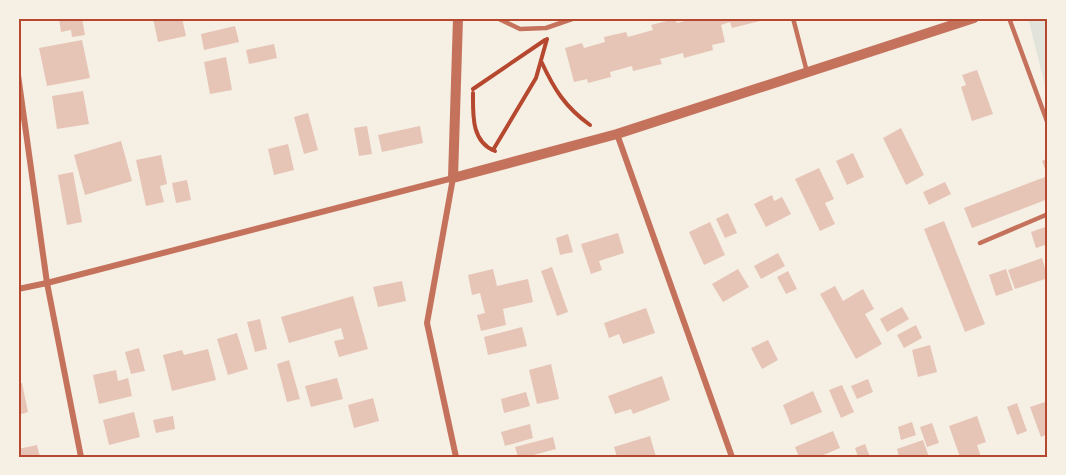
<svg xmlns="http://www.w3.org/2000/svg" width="1066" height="475" font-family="'Exo 2',sans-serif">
<rect width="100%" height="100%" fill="#f6efe4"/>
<polygon fill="#e2e4dc" points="1028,18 1048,18 1048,98"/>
<g fill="#e6c5b7">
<polygon points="59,18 82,18 85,35 72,37 71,30 61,32"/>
<polygon points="153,18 182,18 186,36 158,42"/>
<polygon points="697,18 759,18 760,21 732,28 730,22 721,25 725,42 712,45 713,50 684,58 683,53 660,59 662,64 633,71 632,66 610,72 611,77 588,83 587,79 574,82 565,48 582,43 584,48 605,42 604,37 626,32 628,37 653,30 651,25 675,19 677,23"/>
<polygon points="235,26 239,42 204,50 201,34"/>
<polygon points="82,40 90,78 47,86 39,48"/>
<polygon points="274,44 277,58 249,64 246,50"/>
<polygon points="226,57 232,90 210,94 204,62"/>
<polygon points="977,70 993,114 972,121 961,87 966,85 962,75"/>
<polygon points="83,91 89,124 57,129 52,96"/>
<polygon points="308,113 318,150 304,154 294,117"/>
<polygon points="367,126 372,154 359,156 354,128"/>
<polygon points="420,126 423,143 382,152 378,135"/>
<polygon points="901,128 924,175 906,185 883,138"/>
<polygon points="121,141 132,181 85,195 74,155"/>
<polygon points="288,144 294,170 274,175 268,149"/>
<polygon points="853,153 864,177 847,185 836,161"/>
<polygon points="161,155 167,184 160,186 164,202 146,206 136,160"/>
<polygon points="1048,158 1048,177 1042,161"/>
<polygon points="819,168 834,199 825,203 835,224 820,231 795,179"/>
<polygon points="73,172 82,222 67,225 58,175"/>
<polygon points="1045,177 1048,184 1048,199 972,228 964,208"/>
<polygon points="187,180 191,200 176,203 172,183"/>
<polygon points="945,182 951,194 929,205 923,192"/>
<polygon points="772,195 774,201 782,197 791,214 766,227 754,204"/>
<polygon points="728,213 737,233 725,238 716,219"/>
<polygon points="944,221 985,324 965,332 924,229"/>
<polygon points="710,222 725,255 704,265 689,232"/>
<polygon points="1048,226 1048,244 1036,248 1031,232"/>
<polygon points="618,233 624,253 599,261 602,270 591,274 581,244"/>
<polygon points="568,234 573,252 560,255 556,238"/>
<polygon points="778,253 785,266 761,279 754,266"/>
<polygon points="1042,258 1048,278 1015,289 1008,270"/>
<polygon points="552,267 568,312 557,316 541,271"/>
<polygon points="493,269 497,286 528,279 533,302 503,309 506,325 481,331 477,315 485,313 480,293 472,295 468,275"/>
<polygon points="738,269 749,287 723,302 712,284"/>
<polygon points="1006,269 1013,290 996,296 989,275"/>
<polygon points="788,271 797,289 786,294 777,277"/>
<polygon points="402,281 406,301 378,307 373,287"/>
<polygon points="835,286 843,301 863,289 874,309 865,314 882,344 856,359 820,294"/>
<polygon points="353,296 368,349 339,357 334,341 344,339 341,328 289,343 281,317"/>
<polygon points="902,307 909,319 887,332 880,319"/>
<polygon points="646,308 655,333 623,344 619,334 609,338 604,323"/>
<polygon points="260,319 267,349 255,352 247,322"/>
<polygon points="916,325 922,338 904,348 897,335"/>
<polygon points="522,327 527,346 488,355 484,337"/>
<polygon points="237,333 248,369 228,375 217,339"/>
<polygon points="768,340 778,360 762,369 751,348"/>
<polygon points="930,345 937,372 918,377 912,350"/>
<polygon points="139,348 145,371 131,374 125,352"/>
<polygon points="208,349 216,380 172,391 163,355 182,350 184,355"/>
<polygon points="289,360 300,399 287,402 277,364"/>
<polygon points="551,364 559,399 537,404 529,370"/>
<polygon points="116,370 118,381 128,378 132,396 99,404 93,375"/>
<polygon points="662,376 670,400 633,414 631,409 615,414 608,396"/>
<polygon points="337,378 343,399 311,407 305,386"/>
<polygon points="868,379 873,392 857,399 851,386"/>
<polygon points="22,383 28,412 18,415 18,384"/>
<polygon points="842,385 854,412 841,418 829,390"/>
<polygon points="813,391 822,412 791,425 783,405"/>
<polygon points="526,392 530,406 504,413 501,399"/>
<polygon points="373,398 379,421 354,428 348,405"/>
<polygon points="1048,401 1048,434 1041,437 1030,407"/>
<polygon points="1017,403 1027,431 1017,435 1007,407"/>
<polygon points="134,412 140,437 109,445 103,420"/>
<polygon points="173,416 175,429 156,433 153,420"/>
<polygon points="977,416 986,442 977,445 981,457 960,457 949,426"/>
<polygon points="912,422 916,435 901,440 898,427"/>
<polygon points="932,423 939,443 927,447 920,427"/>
<polygon points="530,424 533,438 505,446 501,432"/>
<polygon points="833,431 840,448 819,457 799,457 795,447"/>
<polygon points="650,436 656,457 617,457 614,447"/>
<polygon points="553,437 556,449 526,457 518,457 515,447"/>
<polygon points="923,440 929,457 899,457 897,449"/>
<polygon points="865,444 870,457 858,457 855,448"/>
<polygon points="37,445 40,457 18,457 18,449"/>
</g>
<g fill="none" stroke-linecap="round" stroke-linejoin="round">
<g stroke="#b5482f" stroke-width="4">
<path d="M541,61c13,28 24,46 49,64"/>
<polyline points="473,89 545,40"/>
<path d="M473,93c0,21 -2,49 22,58"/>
<polyline points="493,150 536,78 547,39"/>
</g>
<g stroke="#c5725c" stroke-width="4.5">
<polyline points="497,18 520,29 546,28 575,18"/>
<polyline points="793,18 807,72"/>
<polyline points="1009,18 1048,124"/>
<polyline points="980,243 1048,214"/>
</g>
<g stroke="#c5725c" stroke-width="6">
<polyline points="18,75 47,283 81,457"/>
<polyline points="617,134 732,457"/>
<polyline points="18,289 47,283 453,178 427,323 456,457"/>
</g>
<polyline stroke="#c5725c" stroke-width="10" points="458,18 453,178 617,134 974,18"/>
</g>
<rect width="1066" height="475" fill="none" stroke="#f6efe4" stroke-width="39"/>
<rect x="20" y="20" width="1026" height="436" fill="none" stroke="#b5482f" stroke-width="2"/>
</svg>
